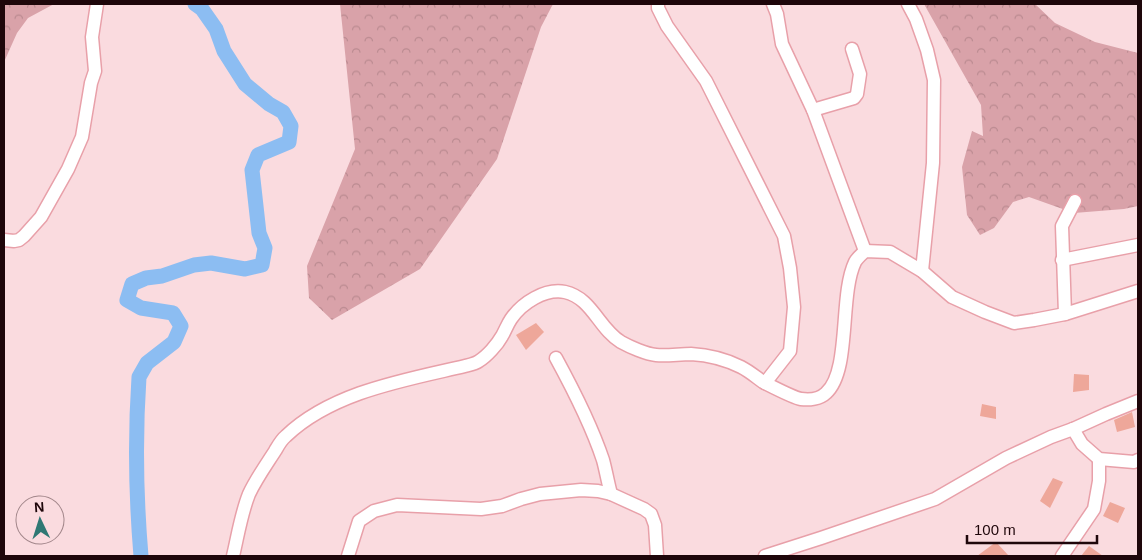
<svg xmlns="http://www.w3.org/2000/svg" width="1142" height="560" font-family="Helvetica,sans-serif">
<defs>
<pattern id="forest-crowns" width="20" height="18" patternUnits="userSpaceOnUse" patternTransform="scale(1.25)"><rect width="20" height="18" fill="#d9a2a9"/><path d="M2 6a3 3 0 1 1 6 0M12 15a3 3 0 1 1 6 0" fill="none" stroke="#ba8a90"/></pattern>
</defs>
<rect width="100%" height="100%" fill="#fadbdf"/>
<g fill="url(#forest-crowns)">
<polygon points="4,4 54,4 28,18 17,33 4,62"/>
<polygon points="340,4 553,4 541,27 497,159 420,269 332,320 309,298 307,266 355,149"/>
<polygon points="924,4 1035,4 1055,23 1095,42 1138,53 1138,206 1124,209 1074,213 1029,197 1013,202 994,228 980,235 967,215 962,167 972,131 983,136 981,105"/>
</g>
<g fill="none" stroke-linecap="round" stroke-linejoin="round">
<path stroke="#8cbdf2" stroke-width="15" d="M141,556c-5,-59 -6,-120 -2,-179l8,-14 27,-21 7,-16 -8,-13 -32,-5 -14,-8 5,-16 14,-6 16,-2 32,-11 17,-2 34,6 17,-4 3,-17 -6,-15 -7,-63 6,-15 31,-13 2,-16 -8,-14 -14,-8 -24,-20 -21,-33 -8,-22 -14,-20 -7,-5"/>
</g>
<g fill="#eea79a">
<polygon points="536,323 544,332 526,350 516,335"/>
<polygon points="1074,374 1089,375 1089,390 1073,392"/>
<polygon points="982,404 996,407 996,419 980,416"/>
<polygon points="1132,412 1135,427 1117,432 1114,420"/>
<polygon points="1053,478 1063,482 1050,508 1040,501"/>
<polygon points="1110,502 1125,508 1118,523 1103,516"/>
<polygon points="996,542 1009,556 977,556"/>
<polygon points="1089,546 1103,556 1081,556"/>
</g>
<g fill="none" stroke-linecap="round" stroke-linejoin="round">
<defs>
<g id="minor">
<polyline points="658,4 658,8 667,26 706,81 784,236 790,268 794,307 790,351 765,383"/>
<polyline points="773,4 777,14 782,44 813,110 865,251"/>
<polyline points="908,4 916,19 927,50 934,80 933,163 922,271"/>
<polyline points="813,110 854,98 857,94 860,74 852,49"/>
<polyline points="4,240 14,241 19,240 24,236 41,217 68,169 82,137 91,83 95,71 92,37 97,4"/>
<polyline points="1062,260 1138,245"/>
<polyline points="1065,314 1062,226 1075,201"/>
<path d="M556,358c18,33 35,66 47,102 3,11 5,23 8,34"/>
<polyline points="1073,429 1082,444 1099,459 1134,462 1138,460"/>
<path d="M233,556c5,-21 8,-42 16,-62 7,-15 17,-29 26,-43 3,-5 6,-11 11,-15 46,-44 119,-56 179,-70 4,-1 10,-2 14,-5 8,-5 18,-16 23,-25 3,-5 5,-11 9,-17 11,-16 34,-31 54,-27 27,6 34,37 56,50 9,5 25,12 35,13 12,1 23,-1 35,-1 17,1 34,5 50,13 8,4 15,10 22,15 8,4 31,16 38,17 8,1 19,0 25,-6 25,-22 13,-98 29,-131 2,-4 7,-8 10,-11l25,1 32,19 30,26 33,15 29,11 20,-3 31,-6 73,-23"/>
<polyline points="348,556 359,521 374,511 397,505 481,509 502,506 521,499 540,494 581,490 598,491 611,494 644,509 651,514 655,525 657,556"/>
<polyline points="765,556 821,538 935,499 1006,458 1051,437 1073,429 1106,414 1138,401"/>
<polyline points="1062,556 1094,509 1099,481 1099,459"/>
</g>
</defs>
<use href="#minor" stroke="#e8a0a9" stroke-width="15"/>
<use href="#minor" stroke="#fff" stroke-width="12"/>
</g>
<rect width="1142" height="560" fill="none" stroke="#1e060a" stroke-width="10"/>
<g transform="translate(40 520) rotate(356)"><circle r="24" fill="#fadbdf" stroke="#a2868a"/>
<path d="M0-4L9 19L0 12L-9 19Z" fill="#2f7874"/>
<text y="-8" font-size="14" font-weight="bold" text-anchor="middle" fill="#1e060a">N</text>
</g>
<path d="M967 535v8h130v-8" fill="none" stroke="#1e060a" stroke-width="2.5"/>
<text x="974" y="535" font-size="15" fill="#1e060a" stroke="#fadbdf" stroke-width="4" paint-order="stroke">100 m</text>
</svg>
